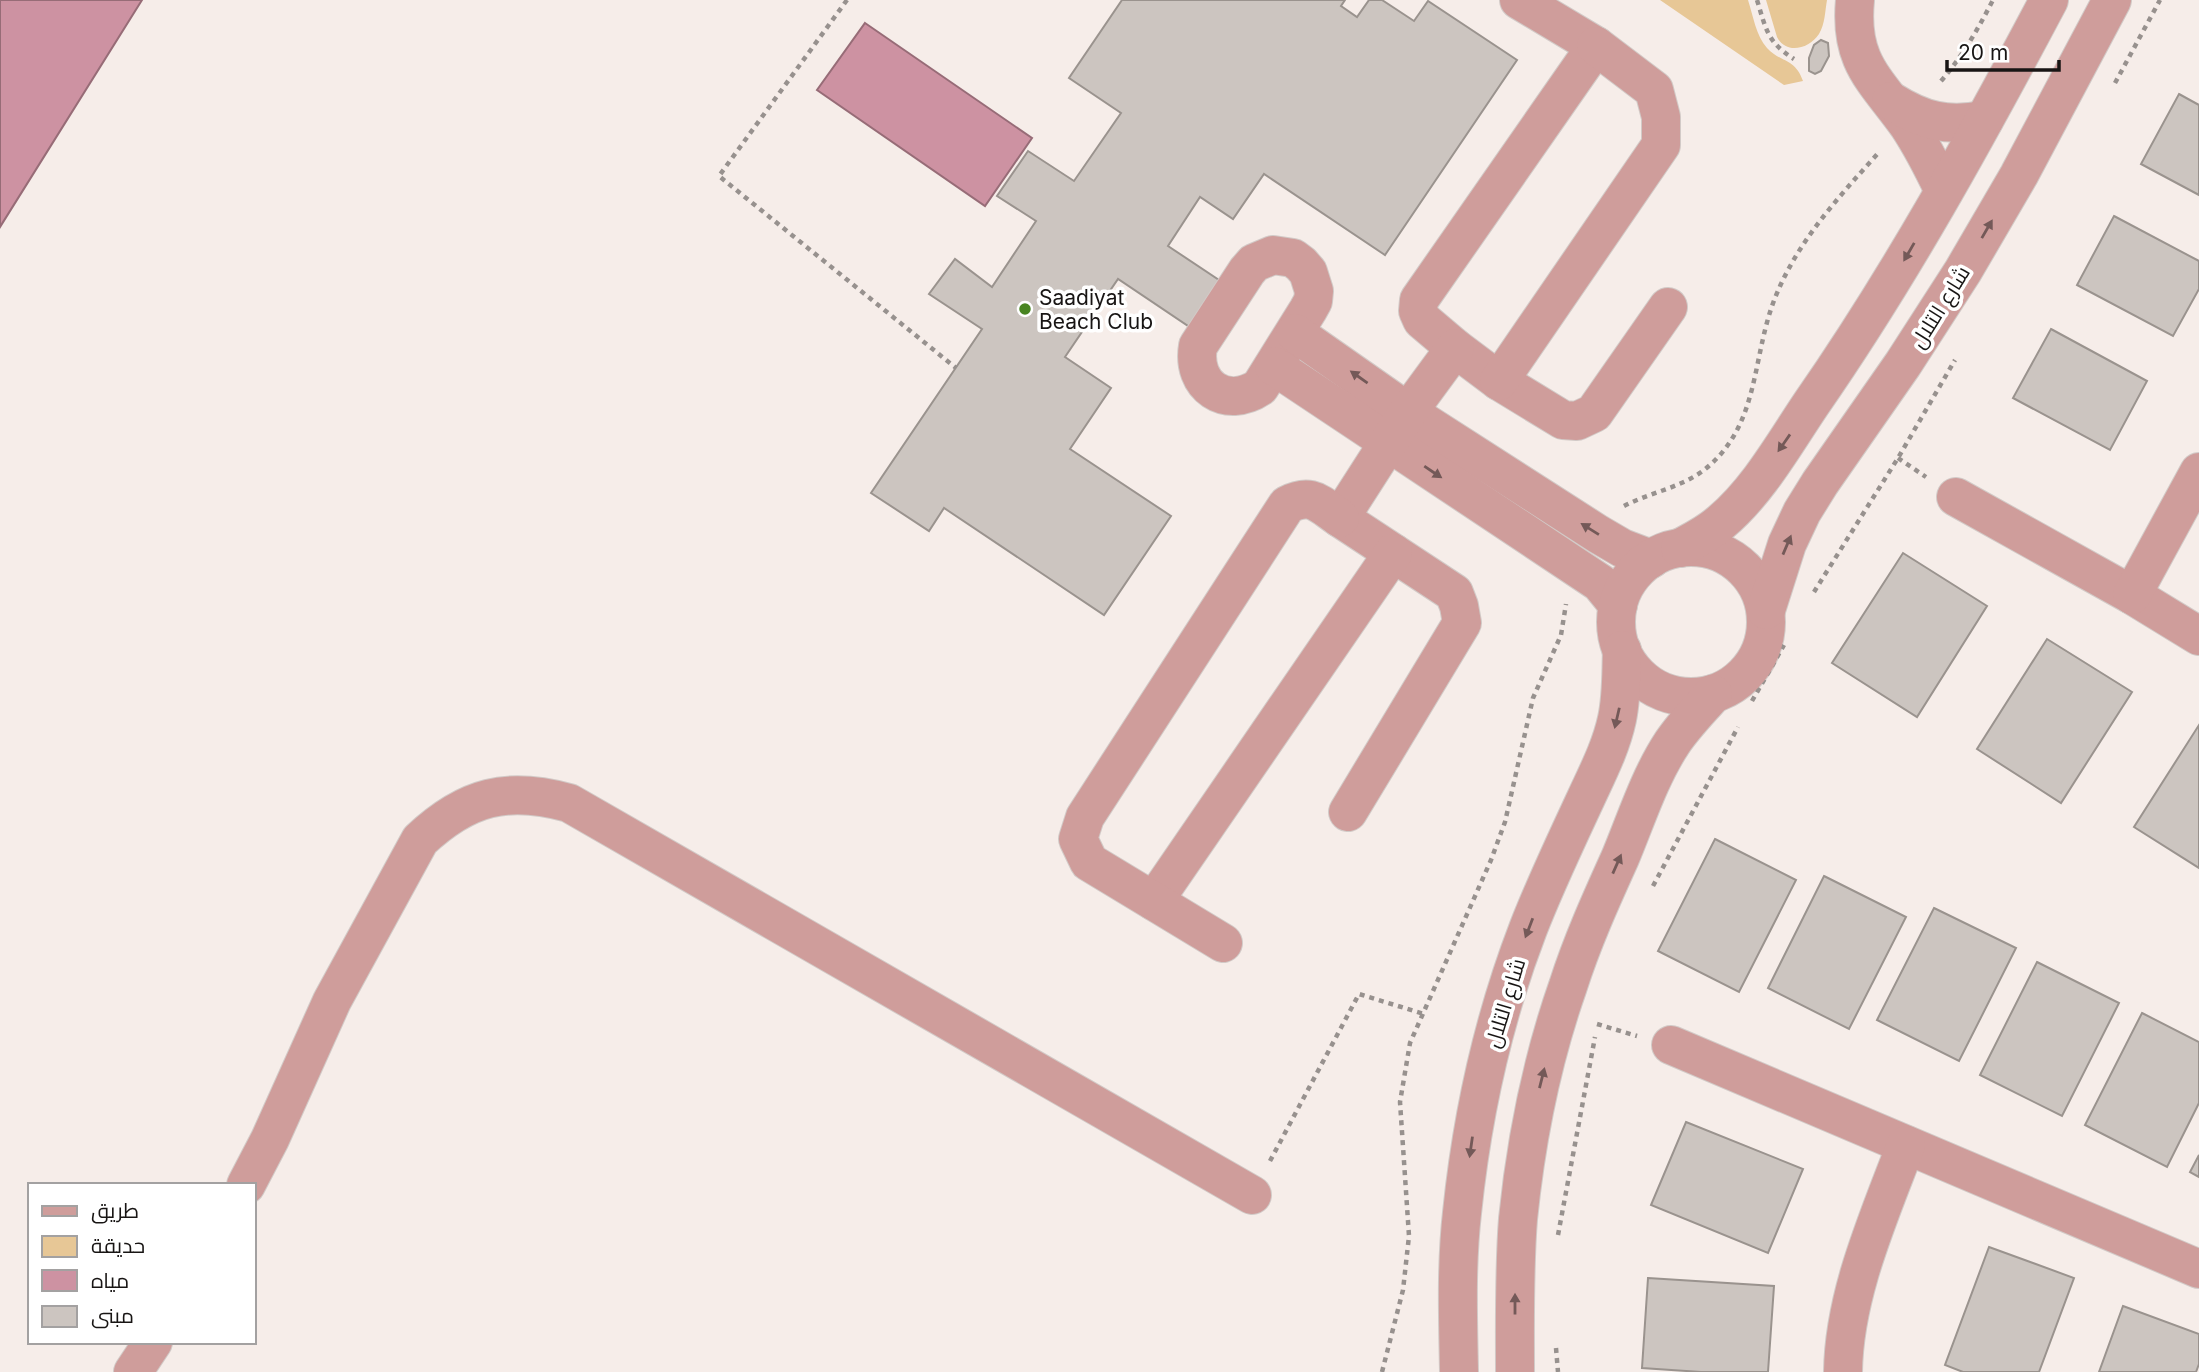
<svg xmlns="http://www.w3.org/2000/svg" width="2199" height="1372" font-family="Inter,Cairo,sans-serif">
<rect width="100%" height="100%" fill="#f6ede9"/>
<g fill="#e7c796">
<path d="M1660,0h88c5,15 8,36 19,48 14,15 28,10 36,33l-19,4z"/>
<path d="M1766,0h61c-2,11 -2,24 -8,34 -10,15 -33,21 -42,3z"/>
</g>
<g fill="#cd92a2" stroke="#976c77" stroke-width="2">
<polygon points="0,0 142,0 0,227"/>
<polygon points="865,23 1032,138 985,206 817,90"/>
</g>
<g fill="#ccc5c0" stroke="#9a938e" stroke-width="2">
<polygon points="1122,0 1345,0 1341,6 1357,17 1369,0 1382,0 1414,21 1428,1 1517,60 1385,255 1264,174 1233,219 1200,197 1168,246 1240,294 1209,340 1118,279 1065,357 1111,388 1070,449 1171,516 1104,615 944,508 929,531 871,493 982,329 929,294 955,259 992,287 1036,221 997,196 1028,151 1074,181 1121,113 1069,78"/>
<polygon points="1821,40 1828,43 1829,56 1821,71 1815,74 1809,71 1809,58 1814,45"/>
<polygon points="2179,94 2199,105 2199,195 2141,164"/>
<polygon points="2114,216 2199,261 2199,289 2173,336 2077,285"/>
<polygon points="2051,329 2147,381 2110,450 2013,398"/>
<polygon points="1903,553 1987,606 1917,717 1832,663"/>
<polygon points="2047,639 2132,692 2061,803 1977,749"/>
<polygon points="2199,725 2199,868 2134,827"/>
<polygon points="1715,839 1796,880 1739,992 1658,951"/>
<polygon points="1824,876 1906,917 1849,1029 1768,988"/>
<polygon points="1934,908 2016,948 1959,1061 1877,1020"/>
<polygon points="2037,962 2119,1003 2062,1116 1980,1075"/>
<polygon points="2142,1013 2199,1042 2199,1103 2167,1167 2085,1125"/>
<polygon points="1686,1122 1803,1169 1768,1253 1651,1205"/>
<polygon points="2199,1155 2199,1177 2190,1172"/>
<polygon points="1989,1247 2074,1278 2039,1372 1963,1372 1945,1365"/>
<polygon points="1648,1278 1774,1286 1768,1372 1701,1372 1642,1368"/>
<polygon points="2123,1306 2199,1334 2199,1364 2196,1372 2099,1372"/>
</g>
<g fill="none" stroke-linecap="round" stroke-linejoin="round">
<defs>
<g id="minor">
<polyline points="1519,0 1596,46 1419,300 1418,311 1422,320 1455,348 1499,381 1563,420 1577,421 1594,413 1668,307"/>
<path d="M1855,0c-6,62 20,79 53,125 14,21 25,43 36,66"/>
<path d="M1891,101c32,20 56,26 93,19"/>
<path d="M1273,255l20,3 8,6 7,8 6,19 -1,10 -5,9 -48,77c-34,23 -69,-1 -62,-41l49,-75 7,-8z"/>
<polyline points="1295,333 1408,412 1598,534 1622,548 1651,559"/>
<polyline points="1274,366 1600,583 1618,605"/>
<polyline points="1499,381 1661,145 1661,117 1654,90 1596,46"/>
<polyline points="1956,497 2132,595 2199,636"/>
<circle cx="1691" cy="622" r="75"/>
<path d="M1680,548c15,-8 29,-15 41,-26 37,-31 63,-78 90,-118 89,-128 165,-266 238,-404"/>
<polyline points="2132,595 2199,472"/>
<polyline points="1766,610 1787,544 1802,512 1820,483 1903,364 1963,271 2019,175 2112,0"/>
<polyline points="1348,812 1462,623 1459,606 1454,593 1340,518 1408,412 1455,348"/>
<polyline points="1154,901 1393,553"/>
<path d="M1223,943l-134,-81 -11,-23 7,-22 202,-312c25,-13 32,-1 53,13"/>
<polyline points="1671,1045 2199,1269"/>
<path d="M246,1185l24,-46 62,-138 88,-161c47,-44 87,-54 149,-37l683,392"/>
<polyline points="133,1372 153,1342"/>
<path d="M1459,1372c-1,-53 -3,-106 3,-159 10,-97 31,-193 66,-284 17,-44 38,-88 58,-131 12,-26 25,-51 31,-79 5,-23 4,-45 5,-69"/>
<path d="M1515,1372c0,-51 -1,-102 3,-153 8,-79 24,-159 50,-233 14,-44 33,-86 52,-128 16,-38 29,-80 52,-115 12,-18 27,-33 41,-49"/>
<path d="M1843,1372c1,-78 36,-155 63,-227"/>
</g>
</defs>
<use href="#minor" stroke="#d2cac7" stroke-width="40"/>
<g stroke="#97918e" stroke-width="4.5" stroke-dasharray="5 5" stroke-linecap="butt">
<polyline points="847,0 719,176 956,368"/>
<path d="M1757,0c9,29 10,42 37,59"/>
<path d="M1941,81c21,-24 37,-52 52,-81"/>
<polyline points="2115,83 2160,0"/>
<polyline points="1898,458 1926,477"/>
<path d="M1624,506c29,-15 62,-19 86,-41 50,-45 42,-109 65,-167 23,-58 64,-101 105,-147"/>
<polyline points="1814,592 1898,458 1955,360"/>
<polyline points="1752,701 1784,645"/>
<polyline points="1653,886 1738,727"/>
<polyline points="1597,1024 1637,1036"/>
<polyline points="1270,1161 1359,994 1424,1014"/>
<polyline points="1558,1235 1595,1037"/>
<polyline points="1556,1348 1558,1372"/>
<polyline points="1382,1372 1403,1290 1409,1236 1400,1102 1410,1043 1491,860 1505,822 1533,698 1561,635 1566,604"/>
</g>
<use href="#minor" stroke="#cf9d9b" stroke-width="38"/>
</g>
<defs><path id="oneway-solid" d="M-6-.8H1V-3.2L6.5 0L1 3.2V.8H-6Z" transform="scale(1.75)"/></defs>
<g fill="#745958">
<use href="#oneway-solid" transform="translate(1987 229) rotate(-60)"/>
<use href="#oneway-solid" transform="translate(1909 252) rotate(120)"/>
<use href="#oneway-solid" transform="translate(1359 377) rotate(-145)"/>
<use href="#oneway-solid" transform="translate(1784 443) rotate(125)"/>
<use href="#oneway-solid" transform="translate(1433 472) rotate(34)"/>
<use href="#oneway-solid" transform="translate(1590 529) rotate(-148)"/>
<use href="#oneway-solid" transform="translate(1787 545) rotate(-67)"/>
<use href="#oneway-solid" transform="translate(1617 718) rotate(103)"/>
<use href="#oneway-solid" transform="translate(1617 864) rotate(-66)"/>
<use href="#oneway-solid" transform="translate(1529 928) rotate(111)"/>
<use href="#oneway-solid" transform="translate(1542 1078) rotate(-76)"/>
<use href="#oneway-solid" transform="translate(1471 1147) rotate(98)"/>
<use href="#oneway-solid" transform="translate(1515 1304) rotate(-90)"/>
</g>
<circle fill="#488421" stroke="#fff" stroke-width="2.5" cx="1025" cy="309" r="7"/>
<g text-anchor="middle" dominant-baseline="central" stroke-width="7" stroke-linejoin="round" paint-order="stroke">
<g font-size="21" fill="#181514" stroke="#fff" text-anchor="start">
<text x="1039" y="297">Saadiyat<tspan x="1039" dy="24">Beach Club</tspan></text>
</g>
<g font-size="21" fill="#181514" stroke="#fff">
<text transform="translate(1940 307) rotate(-58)">شارع التلال</text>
<text transform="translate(1505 1003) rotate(-73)">شارع التلال</text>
</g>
</g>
<rect x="28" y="1183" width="228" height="161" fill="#ffffff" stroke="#a3a1a1" stroke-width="2"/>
<rect x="42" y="1206" width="35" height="10" fill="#cf9d9b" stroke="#a3a1a1" stroke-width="2"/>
<text x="91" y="1218" font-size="21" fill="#181514">طريق</text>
<rect x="42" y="1236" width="35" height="21" fill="#e7c796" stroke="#a3a1a1" stroke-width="2"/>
<text x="91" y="1253" font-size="21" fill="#181514">حديقة</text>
<rect x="42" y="1270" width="35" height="21" fill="#cd92a2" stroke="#a3a1a1" stroke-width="2"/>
<text x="91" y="1288" font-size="21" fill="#181514">مياه</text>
<rect x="42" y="1306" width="35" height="21" fill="#ccc5c0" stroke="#a3a1a1" stroke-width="2"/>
<text x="91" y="1323" font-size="21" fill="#181514">مبنى</text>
<path d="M1947 60v10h112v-10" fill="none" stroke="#181514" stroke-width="3.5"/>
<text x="1958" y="60" font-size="21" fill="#181514" stroke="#ffffff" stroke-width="5" paint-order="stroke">20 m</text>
</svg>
